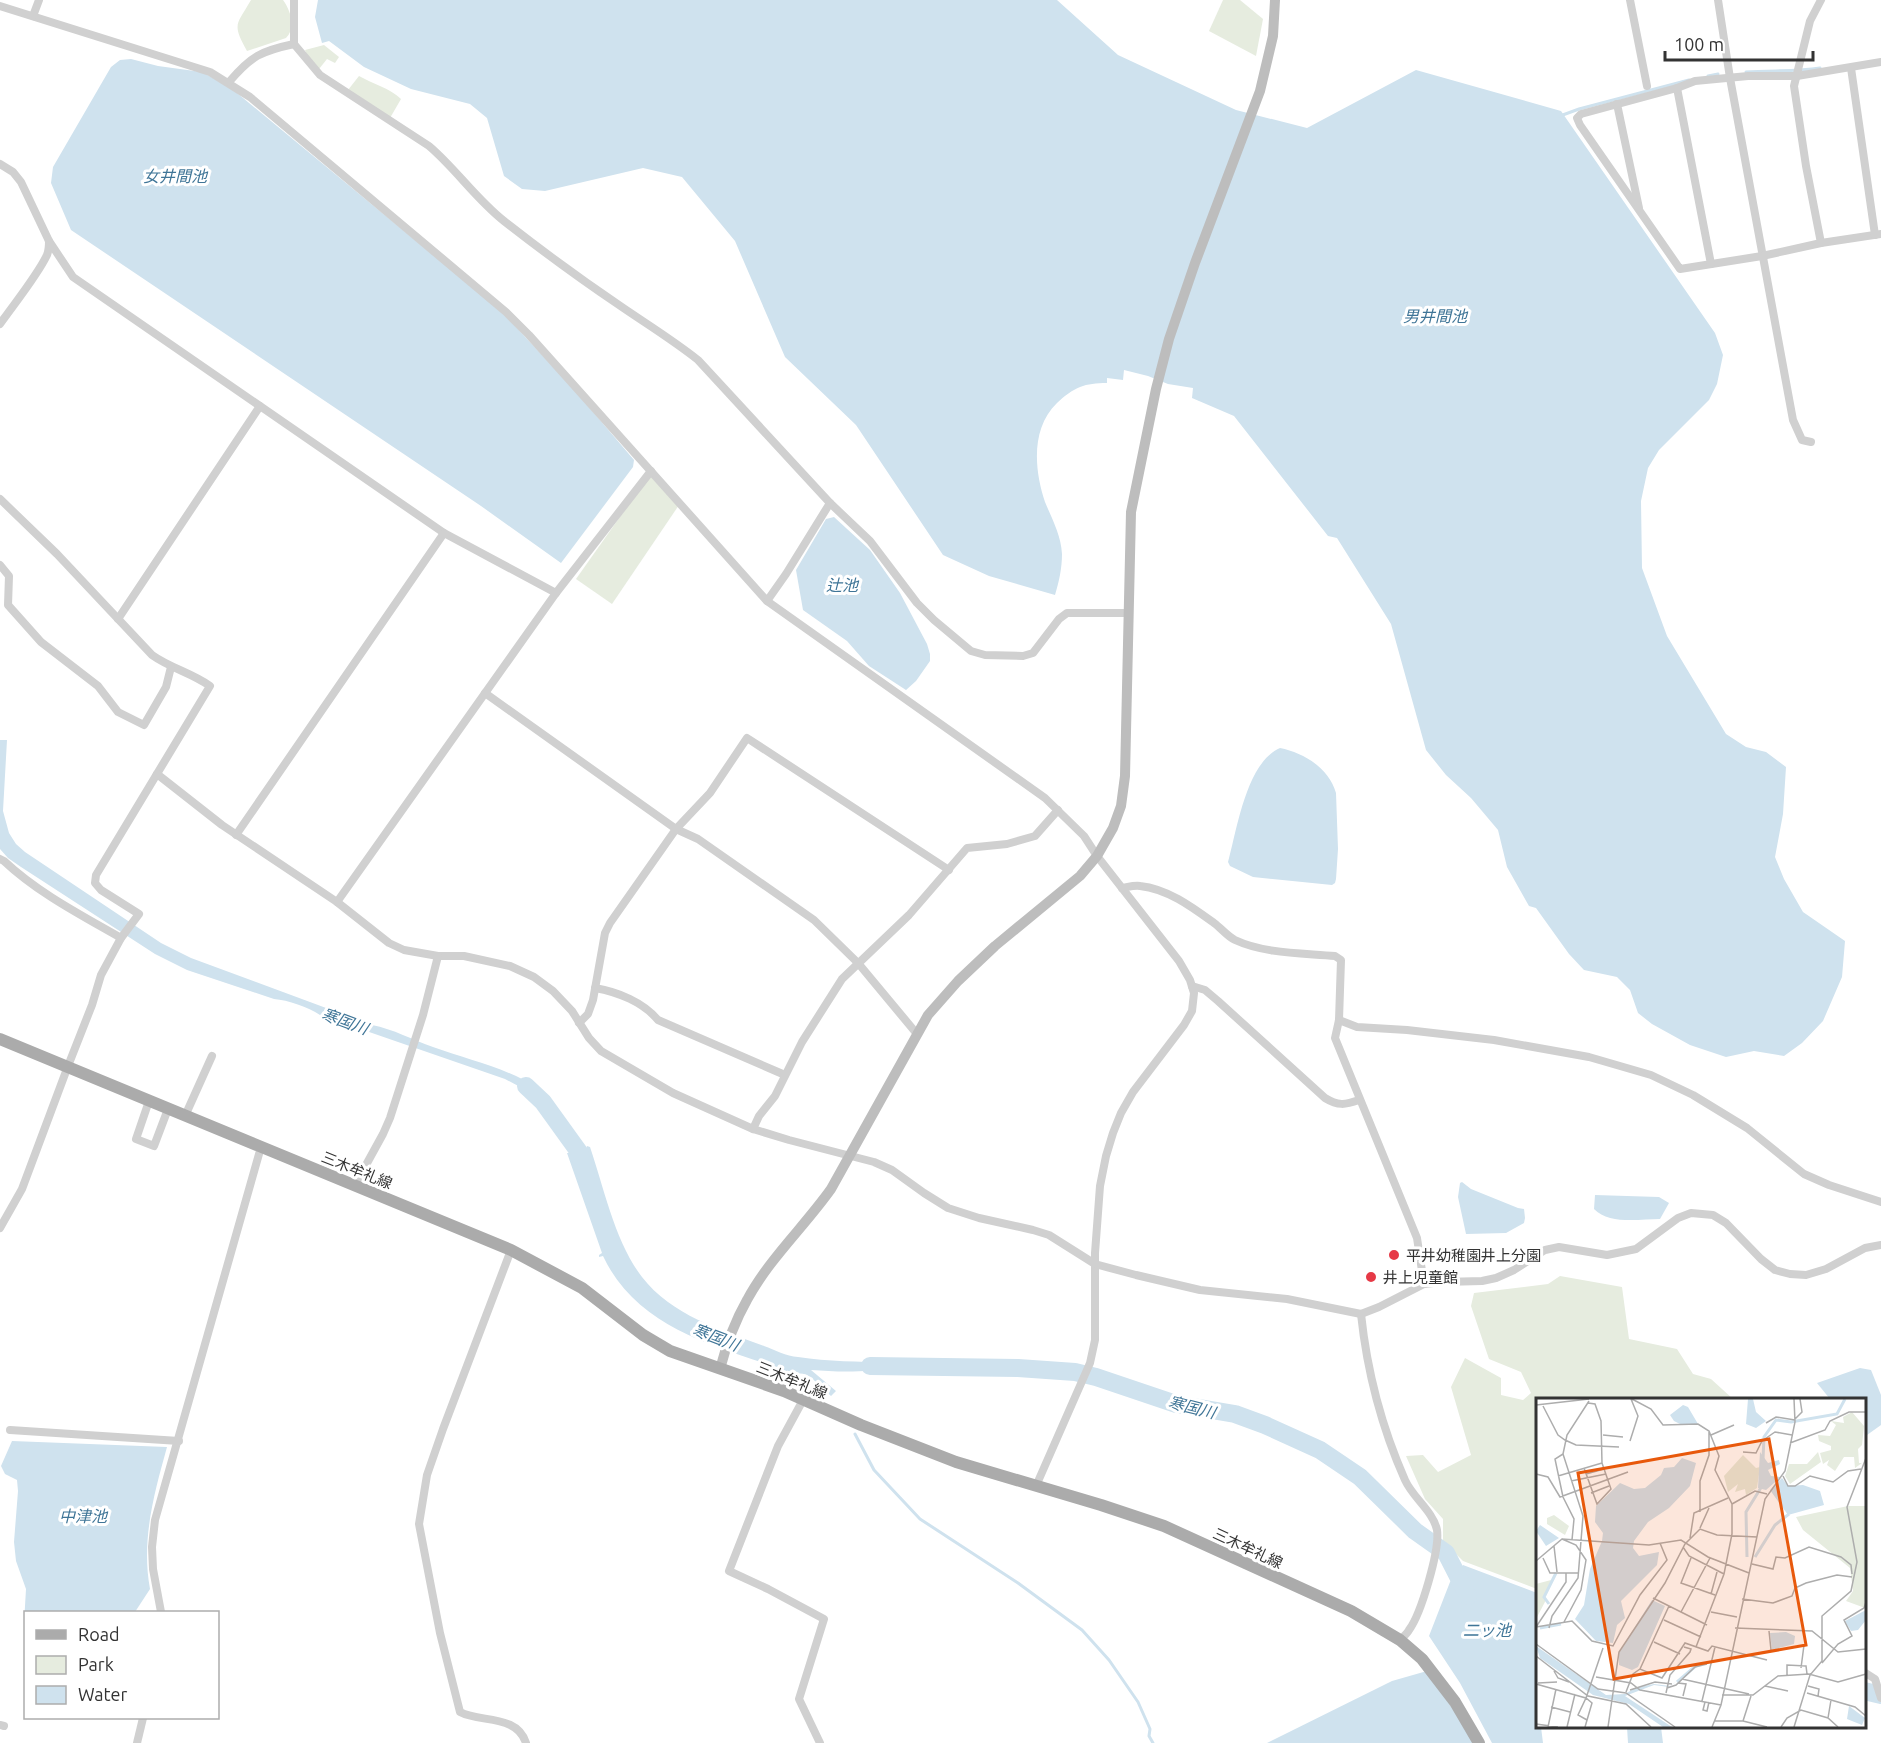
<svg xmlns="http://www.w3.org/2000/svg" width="1881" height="1743" font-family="Ubuntu,'Noto Sans JP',sans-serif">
<rect width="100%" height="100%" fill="#fff"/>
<g fill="#e6ecdf">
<path d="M251,0h32c8,11 13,28 3,38l-39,13c-15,-28 -11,-25 4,-51z"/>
<polygon points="1223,0 1240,0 1263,19 1256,56 1209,31"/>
<polygon points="324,45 339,57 335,63 327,59 319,69 307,55 305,50"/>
<path d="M359,76c14,8 31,12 42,23l-11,19 -42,-28z"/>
<polygon points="651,473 679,505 612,604 576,579"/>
<polygon points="1560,1276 1622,1287 1629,1339 1677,1349 1693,1374 1711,1379 1733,1399 1538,1400 1537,1589 1463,1561 1443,1541 1443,1519 1425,1499 1406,1456 1423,1455 1438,1472 1471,1455 1451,1387 1465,1358 1501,1378 1501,1395 1523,1400 1531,1393 1521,1372 1489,1359 1471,1306 1474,1293 1548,1284"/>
</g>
<g fill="#cfe2ee">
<path d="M318,0h739l61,55 118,55 71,18 109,-58 145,41 154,222 8,22 -6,29 -8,16 -50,50 -11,18 -7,33 1,67 25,68 59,98 20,13 20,5 20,15 -3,47 -8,43 9,22 19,33 42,29 -3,36 -19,44 -21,22 -18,13 -30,-5 -28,6 -36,-12 -38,-21 -14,-11 -8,-23 -13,-13 -33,-7 -15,-16 -33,-46 -7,-2 -22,-39 -9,-37 -27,-32 -25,-23 -20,-25 -35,-126 -54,-86 -9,-2 -94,-120 -42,-18 1,-10 -25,-4 -20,-8 -24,-6 -1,10 -16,-2v5c-22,0 -33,4 -50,20 -26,25 -23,66 -12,99 7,17 16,33 17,52 0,14 -3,28 -7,41l-66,-19 -46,-21 -87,-130 -71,-68 -50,-116 -53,-64 -39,-9 -98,23 -23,-2 -18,-13 -17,-58 -17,-14 -59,-15 -47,-22 -35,-26 -7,2 -7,-26z"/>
<polygon points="131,59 158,66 202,72 231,88 502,312 570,385 634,460 633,467 561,563 481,506 71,230 51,183 53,167 111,67 120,60"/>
<polygon points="834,517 870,550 900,593 927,644 930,654 930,661 916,681 906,690 869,666 847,641 803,610 796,570 826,519"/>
<path d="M0,740h7l-4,71 6,22 7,11 9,8 136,91 30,15 181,67c21,4 41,15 61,22 30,11 62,18 91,33 8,4 16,11 20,19l-1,3 -4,-1 -15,-12 -19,-10 -185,-64c-12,-8 -32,-15 -46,-16l-87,-29 -32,-16 -134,-87 -13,-9 -8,-9z"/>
<path d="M1280,748c24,5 49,20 56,45l2,56 -2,30 -1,4 -3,2 -79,-8 -23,-11 -2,-4c9,-32 18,-99 52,-114z"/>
<path d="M587,1146l3,1c14,41 25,95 52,130 29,38 79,53 122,69 11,4 22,10 34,11 30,5 61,4 91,6l5,4c-26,6 -57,5 -83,3l25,21 -5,5c-7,-6 -16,-16 -24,-21 -5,-2 -13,-2 -18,-3 -8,-2 -15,-5 -22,-8 -64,-21 -133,-42 -164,-108l-4,1v-2l3,-2 -35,-100h8l11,-4z"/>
<polygon points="1462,1182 1471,1189 1518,1208 1524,1209 1525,1218 1524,1223 1506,1233 1466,1234 1458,1197 1460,1183"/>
<path d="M1595,1195l64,2 10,6 -9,16c-20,0 -51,6 -66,-10z"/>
<polygon points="1860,1368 1871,1370 1881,1395 1881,1425 1867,1435 1865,1434 1864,1400 1830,1399 1817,1383"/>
<path d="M12,1441l155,6c-13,47 -26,93 -17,142l-15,23h-109l-1,18 -1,-7 2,-34 -10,-28 -2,-19 4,-51 -1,-11 -12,-6 -4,-8z"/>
<polygon points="1463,1565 1537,1593 1538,1726 1541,1727 1543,1743 1492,1743 1460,1683 1429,1636 1450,1582"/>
<polygon points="1427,1671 1476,1743 1267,1743 1392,1681"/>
<polygon points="1627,1727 1661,1727 1663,1743 1628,1743"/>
</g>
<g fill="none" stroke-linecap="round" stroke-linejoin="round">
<g stroke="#cfe2ee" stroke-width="3">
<path d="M1746,72c25,-2 49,0 74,-4"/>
<polyline points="1708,76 1718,74"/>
<polyline points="1560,116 1579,109 1689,80"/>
<polyline points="855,1434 874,1470 920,1519 1018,1583 1082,1630 1109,1660 1138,1702 1150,1729 1149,1736 1153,1743"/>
</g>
<g stroke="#cfe2ee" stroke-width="18">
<polyline points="526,1086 543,1102 579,1152 586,1176"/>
<polyline points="870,1366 1018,1368 1075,1372 1096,1377 1176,1404 1235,1414 1265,1425 1320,1450 1360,1477 1415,1531 1446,1553 1468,1596"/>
<polyline points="1864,1691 1881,1695"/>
</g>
<g stroke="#d0d0d0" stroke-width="8">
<path d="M294,0v44l26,31 109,71c27,23 47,53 75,75 37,29 75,57 115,84 26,18 54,35 79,55l132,143 40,38 47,62 17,17 37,31 14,4 38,1 10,-3 26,-34 8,-6h61"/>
<polyline points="1630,0 1647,86"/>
<polyline points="1718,0 1730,78 1793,420 1802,440 1811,442"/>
<polyline points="1821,0 1810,21 1794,86 1806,166 1821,243"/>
<polyline points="0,6 210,72 250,97 506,312 529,335 767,601 1045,798 1084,836 1097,856 1179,961 1190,980 1194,993 1192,1011 1184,1025 1133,1092 1121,1113 1113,1133 1106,1156 1100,1186 1095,1253 1095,1340 1090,1363 1036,1486"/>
<polyline points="33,16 39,0"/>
<polyline points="1881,62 1797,76 1748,76 1695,81 1677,88 1581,114 1577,118 1580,125 1680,269 1762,256 1821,243 1881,234"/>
<polyline points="1851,68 1875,235"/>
<path d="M229,82c22,-26 32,-31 65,-38"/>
<polyline points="1677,88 1711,264"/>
<polyline points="1617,104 1639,208"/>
<path d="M0,164l13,8 8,10 28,59c0,5 0,9 -2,14 -10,21 -33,49 -47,69"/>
<polyline points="49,241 73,277 444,533 556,593"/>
<path d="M0,499l57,55 95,101c18,13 40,18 58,31l-114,189 -1,8 6,7 38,24 -18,24 -20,37 -9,30 -24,61 -46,123 -22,39"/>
<polyline points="0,565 9,576 8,605 41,642 98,686 118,712 144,725 166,687 171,667"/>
<polyline points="767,601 786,574 830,503"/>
<polyline points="118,619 260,406"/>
<polyline points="485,693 676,829 698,839 814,920 858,963 917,1034"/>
<polyline points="157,774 222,825 337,902 389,943 404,950 438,956 464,956 510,966 534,977 553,991 572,1011 589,1038 601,1051 673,1093 753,1129 789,1140 874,1162 892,1170 924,1193 948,1208 979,1218 1033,1230 1049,1235 1095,1264 1136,1275 1200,1290 1287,1299 1361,1314 1379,1307 1424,1284 1443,1282 1482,1281 1496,1278 1514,1270 1545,1250 1559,1247 1607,1255 1636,1249 1678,1218 1691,1213 1713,1215 1726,1223 1761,1259 1775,1270 1790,1274 1806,1275 1826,1269 1865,1248 1881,1245"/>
<polyline points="236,835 444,533"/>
<path d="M0,859l4,2c34,32 77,54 117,77"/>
<path d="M1122,888c6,-1 13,-3 18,-2 28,3 52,21 74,37 7,5 13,13 21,17 30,14 68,13 100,16l6,4 -2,60 -4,18 82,200 7,46"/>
<polyline points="337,902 556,593 651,471"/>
<path d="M1192,986l13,4 13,11 107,97c13,8 20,7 34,2"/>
<path d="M595,988c23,4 48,14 63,32l127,55"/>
<polyline points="1339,1020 1357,1027 1407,1030 1494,1040 1589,1057 1651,1075 1693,1095 1747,1128 1804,1174 1829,1185 1881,1202"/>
<polyline points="579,1023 588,1014 593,1000 605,933 610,923 676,829 710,793 747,738 949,870"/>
<polyline points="149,1101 136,1139 154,1146 168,1109"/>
<polyline points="185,1116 212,1056"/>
<polyline points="753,1129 759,1116 775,1096 802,1042 842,979 909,915 967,848 1007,844 1035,836 1058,810"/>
<polyline points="355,1185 383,1134 390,1118 423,1015 438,956"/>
<path d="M511,1250l-68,179 -16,46 -8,49 21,109 20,79c20,11 57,2 66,31"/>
<path d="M1361,1314c6,57 21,114 44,166 8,18 28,31 32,50 3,20 -16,84 -28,100 -2,4 -6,7 -9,10"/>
<polyline points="803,1400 778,1446 729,1571 768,1589 824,1619 799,1699 820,1743"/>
<polyline points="10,1430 179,1441"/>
<polyline points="161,1612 153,1569 152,1547 155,1520 261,1147"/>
<polyline points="1864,1672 1875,1679 1881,1698"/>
<polyline points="0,1725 4,1726"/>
<polyline points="137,1743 143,1718"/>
</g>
<path stroke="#bdbdbd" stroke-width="10" d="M720,1369c6,-23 15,-48 27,-69 22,-41 57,-73 84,-111l97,-174 30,-34 37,-35 85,-70 17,-20 16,-28 8,-22 4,-30 6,-264 25,-123 13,-50 26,-76 65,-172 13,-55 2,-36"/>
<polyline stroke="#ababab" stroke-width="12" points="0,1039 511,1250 582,1288 643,1335 670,1351 784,1391 861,1425 956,1462 1101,1505 1164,1526 1351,1611 1400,1640 1422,1659 1455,1702 1479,1743"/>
</g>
<g fill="#e63946" stroke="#fff" stroke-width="2">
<circle cx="1394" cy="1255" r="6"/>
<circle cx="1371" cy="1277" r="6"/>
</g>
<g text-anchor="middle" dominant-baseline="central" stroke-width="6" stroke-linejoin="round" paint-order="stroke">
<g font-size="15" fill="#333" stroke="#fff">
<text transform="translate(357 1170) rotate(22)">三木牟礼線</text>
<text transform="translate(792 1380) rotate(22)">三木牟礼線</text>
<text transform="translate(1248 1548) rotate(25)">三木牟礼線</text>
</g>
<g font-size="15" fill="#333" stroke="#fff" text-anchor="start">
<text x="1406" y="1255">平井幼稚園井上分園</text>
<text x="1383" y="1277">井上児童館</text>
</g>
<g font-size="16" font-style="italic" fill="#3f7597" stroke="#fff">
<text x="175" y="176">女井間池</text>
<text x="1435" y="316">男井間池</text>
<text x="842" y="585">辻池</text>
<text transform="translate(345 1021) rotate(20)">寒国川</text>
<text transform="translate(716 1337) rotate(21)">寒国川</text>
<text transform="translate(1192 1407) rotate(14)">寒国川</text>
<text x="83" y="1516">中津池</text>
<text x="1487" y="1630">二ッ池</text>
</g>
</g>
<g transform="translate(1536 1398)">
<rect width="330" height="330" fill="#fff"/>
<path d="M316,14l12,14 -2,19 -4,4 1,14h3l-7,5 -1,-11h-10l-9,14 -8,-6 2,-5 -6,4 -3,-11 11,-3v-4l-12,-5 -1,-6 12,1 6,-11 -5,-4 13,2 -1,-6zM282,54l3,10 -31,22 -5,-8 4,-12h18zM207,57l13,13 4,-1 -3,21 -11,7 -1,-6 -10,3 3,-8 -10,8 -4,-16zM312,108h18l-1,102 -19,-7 7,-10 -3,-23 -47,-38 -7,-13zM18,117l15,11 -4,9 -18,-11v-6zM15,182l-7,17 2,3 -10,19v-35z" fill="#e6ecdf"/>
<path d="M212,1h5l3,13 10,9 -10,7 -10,-4zM147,7l5,2 10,17 -16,1 -8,-4 -4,-6zM224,54l8,11 11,-3 1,4 -12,6 3,6 10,1 -15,13 -8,-2zM146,60l14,5 -6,23 -21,22 -21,14 -14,19 -1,7 6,8 20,-4 -2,13 -36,36 4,17 -8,7 -4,18 -17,-2 -21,-22 9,-14 6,-36 12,-28 1,-8 -8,-11 1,-16 24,-23 14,6 11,-1 16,-13 3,-7 10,-1zM246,80l6,8 15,-1 17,6 4,14 -36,10 -18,-25zM4,127l19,13 -13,8 -10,-15zM116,202l13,6 -27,61 -6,3 -13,-5v-13zM330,212v10l-8,10 -7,1 -6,-10zM250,234l9,4 -1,8 -22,6 -2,-17zM0,248l70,49 19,-1 10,-6 19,-4 16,2 11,-8 -12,9 -15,-2 -29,11 47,31h-9l-34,-23 -36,-9 -53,-37zM313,308l16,12 -3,7 -15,-6z" fill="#cfe2ee"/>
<path fill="none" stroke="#cfe2ee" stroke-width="3" d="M227,61l1,-22 12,-17 15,2 46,-8 8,-15M211,159l-1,-45 16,-26M219,159l20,-32 14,-11M13,206l-5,-7 12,-24M4,230l21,-4M141,284l21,-18"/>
<path fill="none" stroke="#adadad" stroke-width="1.5" d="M96,1l19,10 12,16 35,-1 11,7 10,25 -4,14 17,34v30l-8,40 -28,73M0,7l53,-6M7,8l15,29 7,5 11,5 43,2M259,21l7,-7 -2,-13M230,25l10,-6 19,3M67,37l20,2M175,37l23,-10M94,43l8,-25 -7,-17M254,45l35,-13 5,-9 19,-9h17M207,54l13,1 6,-12 13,-9 17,3M27,56l-8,5 8,38 11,22 -2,21M48,70l13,36 14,-15 -9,-26 -1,-42 -6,-17 -7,-1M0,76l12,3 12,20 68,-25M50,76l18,-5M22,78l44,-13M247,78l5,10h7l15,-10 23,6 15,-11 13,-2M35,83l35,-7M55,95l18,-7M196,106l23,-13 12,3M164,114v-31l9,-26v-23M164,130l9,-20M154,140l4,-25 34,-15M26,141l14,6 10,15 -5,30 -17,32M18,148l3,26M147,149l6,9 35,18M7,160l7,15h29M155,160l-10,25 34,12M0,163l26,-22 87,6 32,-5 27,17 41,16M216,166l21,5 3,-12 9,1 24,-11 32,10 10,8 1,9M175,196l6,-22M117,200l54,27M206,201l31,4 19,-7 3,-8 11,-5 31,-8 15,2M145,214l29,-54M175,214l26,5M128,222l37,17M0,229l36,-6 20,20 21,5 27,-51 27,-35 -7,-17M0,229l30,-45v-9M13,230l3,-12 26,-38 5,-62 -20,-62 4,-19 22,-34M199,230l77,3 26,21 28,-3M233,233l2,19M118,244l26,12M0,246l62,45 28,4 49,34M0,258l52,40 38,8 25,23M286,265l16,-19 14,-8 -8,-16 20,-12 2,-6M265,270l3,-23M104,271l29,-63M18,273l4,7 11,4M251,277v-10l19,1 1,8M60,279l35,6 9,7 81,15M146,281l67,15M2,285l19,-1M142,285l8,1 -3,12M0,286l50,14 17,-50M229,288l23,5M272,288l11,3 -1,7M131,290l9,-3 19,-18 12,-3M94,292l25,-8 17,2M90,294l7,-18 7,-5 22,9 23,-35 23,8 4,-5 55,14M130,295l4,-18 20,-23 1,-3 -7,-2M271,295l48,14 11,9M186,297h31l25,-19 31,-2 29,8 28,-8M166,303l13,-54M169,304l-2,8 4,1 2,-9M15,309l19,5M292,320l3,-18M178,323h29l24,6M207,323l8,-25M0,326l22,3M12,329l8,-38M31,329l8,-33M49,329l7,-24 -6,-5 -8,17 9,5M72,329l11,-75 46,-69 20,-39 15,-15 17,6 40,2M176,329l9,-22 44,-206 20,-28 10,-49 -1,-23M245,329l6,-9 14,-8 27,8 10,9M258,329l16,-52 12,-14v-45l29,-25 6,-29 -10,-55 19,-49"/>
<path fill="#e8590c" fill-opacity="0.15" stroke="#e8590c" stroke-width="3" d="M233,41l37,206 -192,34 -36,-206z"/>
<rect width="330" height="330" fill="none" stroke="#333" stroke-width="3"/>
</g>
<rect x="24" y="1611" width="195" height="108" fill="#ffffff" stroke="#adadad" stroke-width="1.5"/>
<rect x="36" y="1630" width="30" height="9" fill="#ababab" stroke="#adadad" stroke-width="1.5"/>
<text x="78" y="1641" font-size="18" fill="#333333">Road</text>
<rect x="36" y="1656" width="30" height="18" fill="#e6ecdf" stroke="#adadad" stroke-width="1.5"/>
<text x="78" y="1671" font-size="18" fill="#333333">Park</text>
<rect x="36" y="1686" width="30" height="18" fill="#cfe2ee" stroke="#adadad" stroke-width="1.5"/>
<text x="78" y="1701" font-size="18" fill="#333333">Water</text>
<path d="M1665 51v9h148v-9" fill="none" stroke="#333333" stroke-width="3"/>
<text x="1674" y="51" font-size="18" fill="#333333" stroke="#ffffff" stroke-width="4.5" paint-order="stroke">100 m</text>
</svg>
